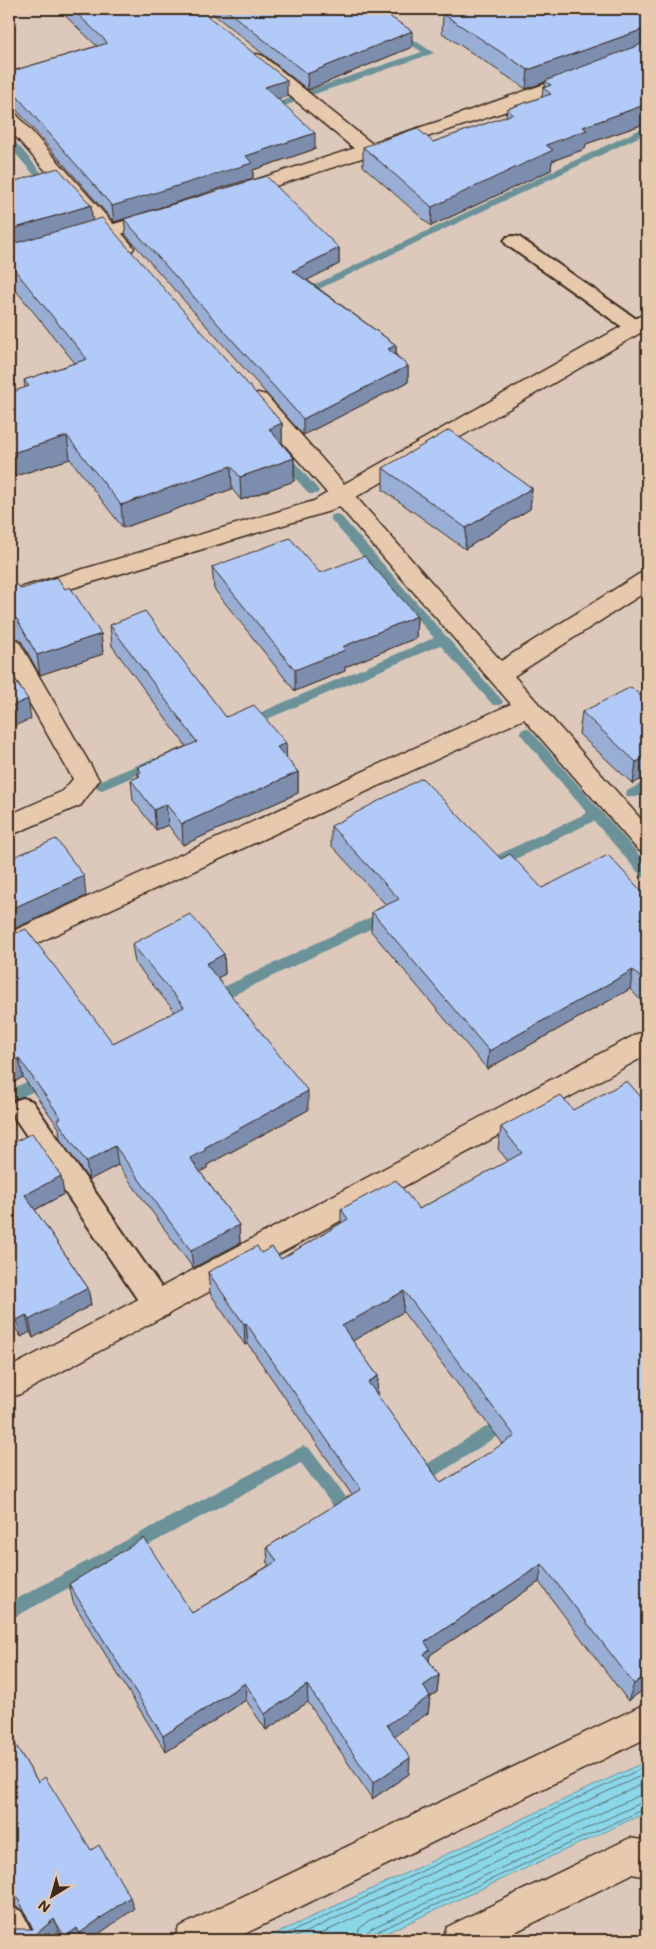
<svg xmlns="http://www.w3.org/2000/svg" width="656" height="1949" font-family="Mali,sans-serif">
<rect width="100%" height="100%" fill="#dcc9bc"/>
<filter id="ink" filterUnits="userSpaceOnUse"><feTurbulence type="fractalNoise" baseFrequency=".02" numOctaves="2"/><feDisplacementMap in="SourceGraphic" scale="10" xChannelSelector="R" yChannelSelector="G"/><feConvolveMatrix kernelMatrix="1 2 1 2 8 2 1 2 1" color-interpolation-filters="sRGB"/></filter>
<g filter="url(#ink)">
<polygon fill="#8bd7ea" stroke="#6b9298" points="647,1761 647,1812 371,1940 262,1940"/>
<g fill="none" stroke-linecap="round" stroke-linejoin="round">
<g stroke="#5b6f70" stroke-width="1">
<polyline points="274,1940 647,1766"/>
<polyline points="289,1940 647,1773"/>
<polyline points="307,1940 647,1782"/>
<polyline points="357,1940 359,1929 368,1921 638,1796 647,1794"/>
<polyline points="364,1940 366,1933 372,1928 641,1803 647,1802"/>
<polyline points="371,1940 374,1933 647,1808"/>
</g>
<g fill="#6b9298" fill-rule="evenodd">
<polygon points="397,29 434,53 315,94 309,94 309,90 422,52 394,34 392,32"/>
<polygon points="293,97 296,98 296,102 265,112 260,109"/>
<polygon points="647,126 647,133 302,297 298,298 293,295"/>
<polygon points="9,137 12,138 53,186 53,190 47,190 9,146"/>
<polygon points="282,451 286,452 317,488 319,491 317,494 309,494 278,458 276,455 278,452"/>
<polygon points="336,514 340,515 501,699 503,702 501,705 493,705 440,645 251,726 243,726 241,723 243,720 434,638 332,521 330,518 332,515"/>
<polygon points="526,728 530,730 647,864 647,878 642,877 594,821 501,866 491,866 489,862 491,858 587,813 522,736 520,733 522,730"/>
<polygon points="154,758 158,760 160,763 158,766 102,790 97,788 96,785 97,782"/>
<polygon points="647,780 647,791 637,797 627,797 626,794 627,791"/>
<polygon points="388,909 393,910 395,914 393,918 217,1003 212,1005 207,1003 205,999 207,995"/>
<polygon points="46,1073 51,1075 53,1079 51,1083 9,1103 9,1090"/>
<polygon points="508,1413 514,1415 516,1420 514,1425 423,1484 417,1487 411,1484 409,1479 411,1474"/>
<polygon points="303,1446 309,1448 357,1512 359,1517 357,1522 351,1525 345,1522 301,1463 9,1620 9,1603"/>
</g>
<defs>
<g id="lane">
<polygon points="513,236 519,237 642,323 645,327 642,331 635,333 628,331 507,245 504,241 507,237"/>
<polygon points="23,1098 32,1101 168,1297 172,1306 168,1315 158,1318 148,1315 14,1117 10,1109 14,1101"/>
<polygon points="9,1906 21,1911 36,1940 9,1940"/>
</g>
<g id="street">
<polygon points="257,54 263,56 376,147 379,151 376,155 369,157 362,155 251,64 248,60 251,56"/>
<polygon points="9,112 16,114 131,244 134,248 131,252 124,254 117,252 9,129"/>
<polygon points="647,314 647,329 356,497 501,661 639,574 647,572 647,591 514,676 647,826 647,853 638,850 524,719 9,956 9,933 511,704 339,506 330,511 9,607 9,591 314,501 327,493 250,405 247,400 250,395 258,393 266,395 344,484 640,316"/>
<polygon points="9,638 18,640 99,780 81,805 9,836 9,815 63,791 73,779 9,667"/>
<polygon points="647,1031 647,1055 20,1394 9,1398 9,1368 637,1034"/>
<polygon points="647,1703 647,1738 232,1940 174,1940 179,1927"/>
<polygon points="630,1838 647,1841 647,1877 632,1874 499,1940 442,1940 447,1927"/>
</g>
<g id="secondary">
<polygon points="647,48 647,59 501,113 244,196 237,198 230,196 227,192 230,188 437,122"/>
<polygon points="160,210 167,212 170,216 167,220 9,268 9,256"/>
</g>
</defs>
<use href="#lane" stroke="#3b2a1e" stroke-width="4"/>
<use href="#street" stroke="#3b2a1e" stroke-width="3"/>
<use href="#secondary" stroke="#3b2a1e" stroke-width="3"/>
<use href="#lane" fill="#e7c9ad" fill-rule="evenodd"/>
<use href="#street" fill="#e7c9ad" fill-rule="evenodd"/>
<use href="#secondary" fill="#e7c9ad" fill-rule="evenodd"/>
</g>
<g fill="#98aed5" stroke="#3b2a1e" fill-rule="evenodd">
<polygon points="58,9 199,9 287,96 278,99 315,149 253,170 253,178 114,222 9,101 9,72 97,46"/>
<polygon points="207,9 378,9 412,47 308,90"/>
<polygon points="647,9 647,123 586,144 585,149 552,161 551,170 431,226 363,166 363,147 433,142 506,117 507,109 542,97 543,88 545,87 545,82 526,89 442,33 443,14"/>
<polygon points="9,183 91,205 92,221 282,423 282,445 294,458 294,481 241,500 232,489 123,528 70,459 12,477 9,472 9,393 25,388 24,380 75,363 9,282"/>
<polygon points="124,219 339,248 339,264 307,280 396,345 396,355 408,366 408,382 303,435 126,235"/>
<polygon points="383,468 532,488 530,509 465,549 383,490"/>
<polygon points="212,567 320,573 417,616 416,638 345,667 345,671 295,691 214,589"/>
<polygon points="9,587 21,589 65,589 101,634 103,654 40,675 20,639 9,637"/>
<polygon points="110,625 226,717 287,759 298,772 298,793 183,845 168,825 156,830 133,800 131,780 138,777 138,767 186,746 112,646"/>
<polygon points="647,702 633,784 579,734 582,712"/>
<polygon points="331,826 501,859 542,888 647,897 647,1007 630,989 487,1069 371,931 372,912 386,905 331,845"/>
<polygon points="9,936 113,1043 175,1012 135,963 132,944 224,954 225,974 217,978 308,1110 207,1165 207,1168 200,1172 239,1225 240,1243 193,1268 118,1165 89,1180 60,1139 59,1128 23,1077 9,1085"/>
<path d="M647,1104v583l-19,14 -89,-119 -109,73 -1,6 10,14 -2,17 -7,5 -2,16 -34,23 15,38 -37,25 -64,-97 -42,28 -20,-30 -80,52 -93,-150 -4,-18 123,29 76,-47 -1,-19 85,-52 -104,-151 -3,1 -35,-52 -2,-21 53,-19 20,6 60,-36v-14h78l89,-48 -10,-12 3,-22 72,-17zM403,1312l100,132 -62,39 -64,-88 1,-19 -26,-35z"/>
<polygon points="9,1145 64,1194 35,1210 88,1288 91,1305 33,1338 30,1332 21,1337 9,1317"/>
<polygon points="9,1734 38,1782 91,1850 134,1909 90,1940 82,1940 81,1939 80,1940 64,1940 59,1931 32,1929 23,1910 9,1904"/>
</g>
<g fill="#7c8dae" stroke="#3b2a1e">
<polygon points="647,28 646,46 545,81 545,82 526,89 528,70"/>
<polygon points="412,31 412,47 308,90 307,74"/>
<polygon points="287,80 287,96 265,103 265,87"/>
<polygon points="647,104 647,123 586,144 585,149 552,161 551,170 431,226 432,207 546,145 583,127"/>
<polygon points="315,133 315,149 253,170 253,178 114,222 112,206 246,156"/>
<polygon points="91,205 93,228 9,254 9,230"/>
<polygon points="339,248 339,264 294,287 293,271"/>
<polygon points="396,345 396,361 388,349"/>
<polygon points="408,366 408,382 303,435 303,419"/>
<polygon points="282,423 282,446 269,429"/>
<polygon points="67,436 70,459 12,477 9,454"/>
<polygon points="294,458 294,481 241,500 240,477"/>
<polygon points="231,466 232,489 123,528 121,505"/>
<polygon points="532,488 530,509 465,549 466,528"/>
<polygon points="417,616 416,638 345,667 345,671 295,691 295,670 342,647"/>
<polygon points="101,634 103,654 40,675 37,655"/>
<polygon points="13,663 16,683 9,685 9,664"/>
<polygon points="28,699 31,719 9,728 9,707"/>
<polygon points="286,743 287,764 277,747"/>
<polygon points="647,757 647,776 633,784 636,762"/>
<polygon points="298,772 298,793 183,845 182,824"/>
<polygon points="166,804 168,825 156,830 154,810"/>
<polygon points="84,876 86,896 9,931 9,910"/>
<polygon points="224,954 225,974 207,983 206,964"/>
<polygon points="633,970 630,989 487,1069 489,1051"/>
<polygon points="19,1058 23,1077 9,1085 9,1064"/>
<polygon points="308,1091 308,1110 207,1165 207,1168 192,1177 190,1158 204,1148"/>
<polygon points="115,1146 118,1165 89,1180 86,1162"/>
<polygon points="61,1176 64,1194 29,1213 25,1195"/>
<polygon points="239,1225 240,1243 193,1268 191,1251"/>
<polygon points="88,1288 91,1305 33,1338 29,1320"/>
<polygon points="404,1291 403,1312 342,1347 342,1326"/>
<polygon points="26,1315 30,1332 21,1337 17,1320"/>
<polygon points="246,1323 248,1344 245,1345 244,1324"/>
<polygon points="378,1376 377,1396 368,1382"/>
<polygon points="542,1564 539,1582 430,1655 428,1667 422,1671 425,1642"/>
<polygon points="647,1674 647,1687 628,1701 634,1684"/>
<polygon points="439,1675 437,1692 430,1697 428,1713 386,1742 387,1725 423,1686"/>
<polygon points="245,1683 246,1700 166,1752 163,1736"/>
<polygon points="307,1685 308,1702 266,1730 265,1714"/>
<polygon points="410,1758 409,1774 372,1799 373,1783"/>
<polygon points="130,1897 134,1909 90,1940 82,1940 80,1933"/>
<polygon points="54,1919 59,1931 48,1940 29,1940"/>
<polygon points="77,1928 81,1939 80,1940 66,1940 65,1937"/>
</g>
<g fill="#b1caf8" stroke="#3b2a1e" fill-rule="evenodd">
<polygon points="72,9 199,9 287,80 265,87 315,133 246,156 252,163 112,206 9,87 9,72 108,43"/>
<polygon points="225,9 378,9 412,31 307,74"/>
<polygon points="458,9 647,9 647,28 528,70 443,14"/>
<polygon points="647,42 647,104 583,127 587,130 546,145 553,150 432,207 363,147 417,128 433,142 513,114 507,109 551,94 543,88 551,85 545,81"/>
<polygon points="58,168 91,205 9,230 9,183"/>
<polygon points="266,176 339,248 293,271 396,345 388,349 408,366 303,419 124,219"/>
<polygon points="102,218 282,423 269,429 294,458 240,477 231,466 121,505 67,436 9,454 9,393 29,386 24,380 87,359 9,263 9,245"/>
<polygon points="449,430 532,488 466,528 383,468"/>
<polygon points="290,538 320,573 364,556 417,616 342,647 345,650 295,670 212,567"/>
<polygon points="57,577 65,589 70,587 101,634 37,655 17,619 9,617 9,587 18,585 21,589"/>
<polygon points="145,611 226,717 254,705 286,743 277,747 298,772 182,824 166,804 154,810 131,780 140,776 138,774 141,772 138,767 197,742 110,625"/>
<polygon points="9,656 13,663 9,664"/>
<polygon points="9,672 28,699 9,707"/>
<polygon points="631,687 647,702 647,757 636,762 582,712"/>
<polygon points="422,778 501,859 510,854 542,888 608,855 647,897 647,985 633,970 489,1051 372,912 399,899 331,826"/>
<polygon points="56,839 84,876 9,910 9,859"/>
<polygon points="190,914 224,954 206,964 308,1091 204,1148 206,1150 190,1158 239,1225 191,1251 115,1146 86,1162 57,1120 61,1118 19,1058 9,1064 9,936 26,929 113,1043 184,1007 132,944"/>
<path d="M627,1081l20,23v570l-13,10 -92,-120 -117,78 5,8 -6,4 15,21 -16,11 7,10 -43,29 23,33 -37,25 -66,-98 -42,29 -20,-31 -82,53 -94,-152 75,-46 48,75 85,-52 -10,-14 94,-58 -115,-166 -2,1 -36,-52 49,-26 4,7 11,-6 9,12 67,-40 -7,-10 55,-29 23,29 103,-56 -21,-26 59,-32 13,15zM404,1291l111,145 -74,47 -73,-101 10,-6 -36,-50z"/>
<polygon points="32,1133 61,1176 25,1195 88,1288 29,1320 26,1315 17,1320 9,1306 9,1145"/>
<polygon points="9,1734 38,1782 45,1777 91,1850 99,1845 130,1897 80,1933 77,1928 65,1937 54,1919 29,1940 9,1940 9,1929 33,1929 18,1898 9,1894"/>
</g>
</g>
<rect width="656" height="1949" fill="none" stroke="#e7c9ad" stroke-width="30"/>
<rect x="15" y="15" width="626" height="1919" fill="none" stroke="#3b2a1e" stroke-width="2" filter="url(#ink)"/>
<g transform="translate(52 1896) rotate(217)" stroke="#e7c9ad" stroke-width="4" paint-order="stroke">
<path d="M0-4L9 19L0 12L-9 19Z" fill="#3b2a1e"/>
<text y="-8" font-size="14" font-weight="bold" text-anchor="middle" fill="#3b2a1e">N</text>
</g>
</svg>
